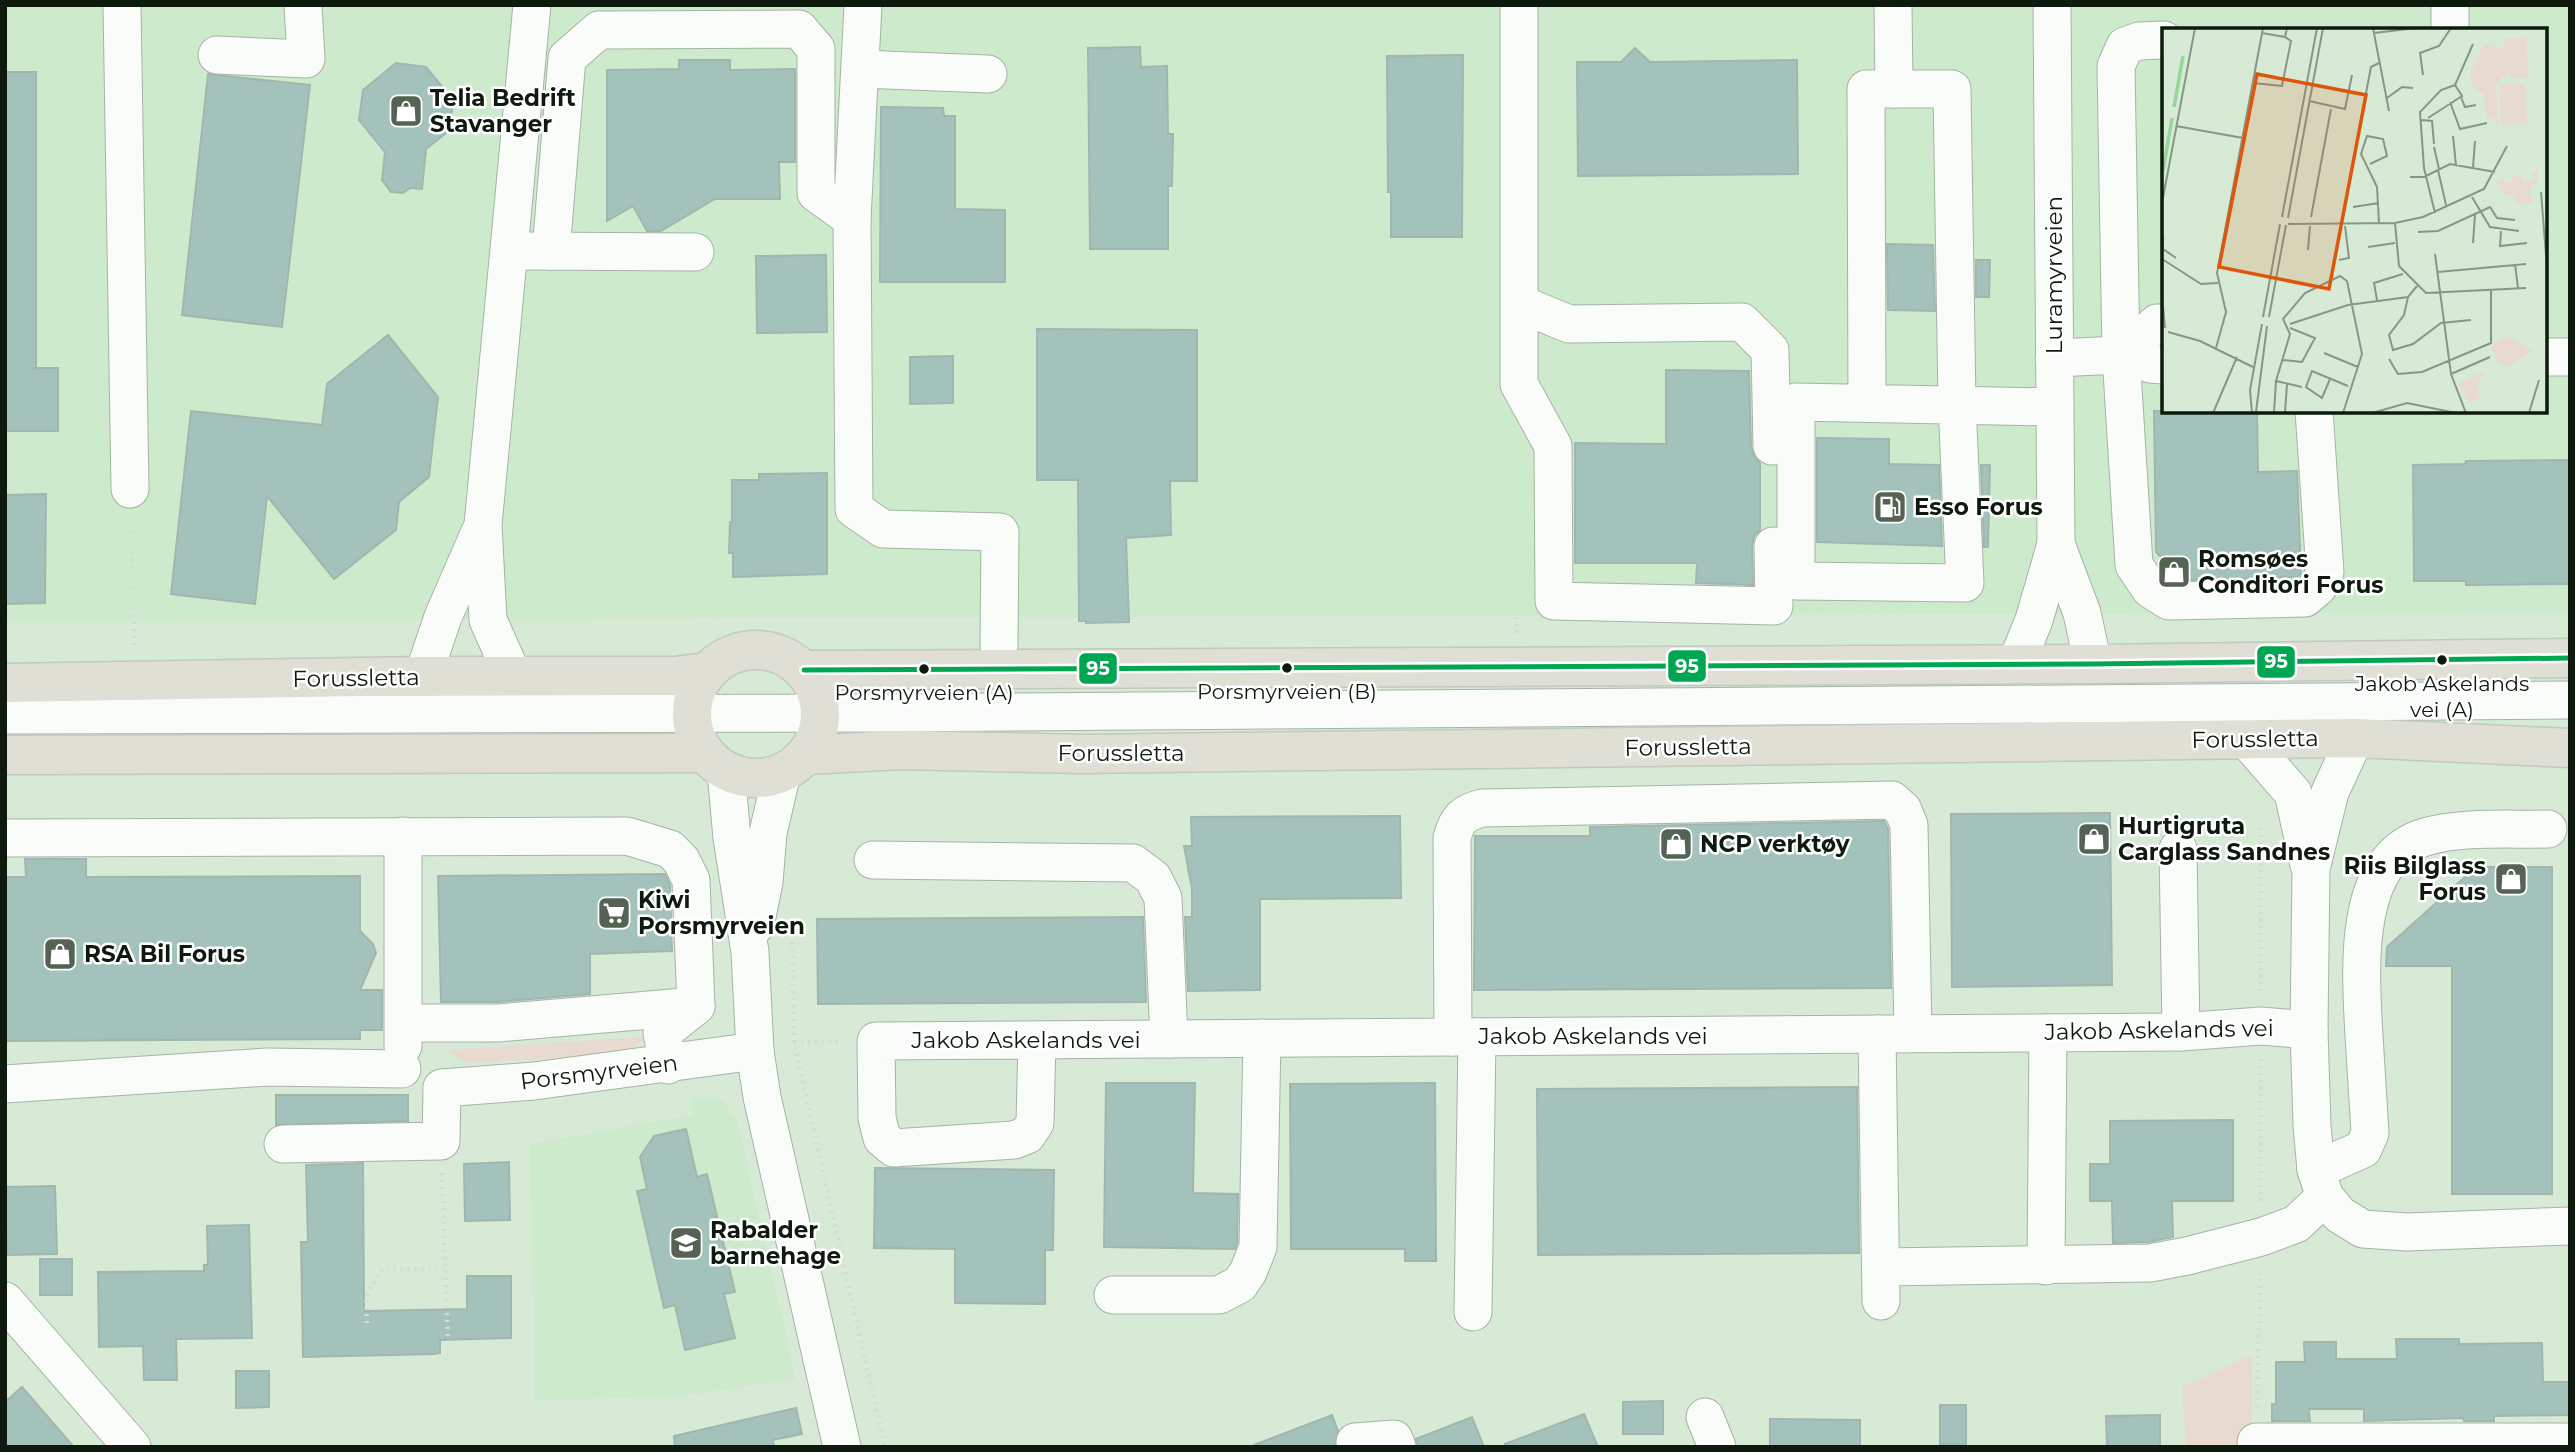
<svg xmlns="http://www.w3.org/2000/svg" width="2575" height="1452" font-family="Montserrat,sans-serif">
<rect width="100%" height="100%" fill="#d7ead6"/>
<g fill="#cdebcc" fill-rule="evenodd">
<path d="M5,5h2565v607l-2565,9zM2164,30h381v381h-381z"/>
<polygon points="692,1098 722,1100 737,1120 796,1379 681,1396 535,1401 530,1144 692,1115"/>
</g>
<g fill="#e9dacf">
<polygon points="644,1037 630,1054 468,1063 444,1050"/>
<polygon points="2252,1355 2252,1424 2244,1436 2242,1447 2186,1447 2182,1387"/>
</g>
<g fill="#a3c2bb" stroke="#a2b6ae" stroke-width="2">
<polygon points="1140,47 1141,67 1167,66 1168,134 1173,134 1172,186 1168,186 1168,249 1090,249 1088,48"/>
<polygon points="1635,48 1650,62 1797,60 1798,174 1578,176 1577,62 1621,62"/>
<polygon points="1463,55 1462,237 1391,237 1391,192 1388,192 1387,56"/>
<polygon points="679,60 730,60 730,70 795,69 795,162 779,162 780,199 715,199 661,231 647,231 633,206 607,221 607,70 679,69"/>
<polygon points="396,63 426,67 453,100 450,130 426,149 422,189 410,188 403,193 391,192 382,180 385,152 359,120 363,90"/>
<polygon points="5,72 36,72 36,368 58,368 58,431 5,431"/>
<polygon points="208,74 310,85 282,327 182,315"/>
<polygon points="881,107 943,108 944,116 955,116 955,209 1005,210 1005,282 880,282"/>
<polygon points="1887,244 1933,245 1935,311 1888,310"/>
<polygon points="826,255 827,332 757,333 756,256"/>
<polygon points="1976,260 1990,260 1989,297 1976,297"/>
<polygon points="1037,329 1197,330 1197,481 1170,481 1171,535 1126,538 1129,622 1086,623 1086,621 1079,621 1078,480 1037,480"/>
<polygon points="388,335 438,397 429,477 399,502 396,530 334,579 267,496 255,604 171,594 191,411 322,425 327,384"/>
<polygon points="953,356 953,403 910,404 910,357"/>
<polygon points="1666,370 1749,371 1751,446 1754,456 1760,463 1760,530 1754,536 1752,546 1753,585 1696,583 1697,563 1575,563 1575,443 1666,444"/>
<polygon points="2154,411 2257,411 2258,472 2297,471 2301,574 2297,577 2184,580 2156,552"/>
<polygon points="1817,438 1889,439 1889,464 1939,465 1942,546 1817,542"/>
<polygon points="2570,460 2570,584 2466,585 2466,581 2414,581 2413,465 2465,464 2466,461"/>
<polygon points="1981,465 1990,465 1988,547 1984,547"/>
<polygon points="827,473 827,574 733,577 733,553 729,553 730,522 732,522 732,480 759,480 759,474"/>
<polygon points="46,494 45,603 5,604 5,495"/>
<polygon points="2110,813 2112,985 1952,987 1951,814"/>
<polygon points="1400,816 1401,898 1260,899 1260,990 1188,991 1185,917 1192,917 1192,889 1184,846 1192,846 1191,817"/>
<polygon points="1884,821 1888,829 1891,988 1474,990 1475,836 1590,836 1590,827"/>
<polygon points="25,859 86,859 86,877 360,876 360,931 373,944 376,953 360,990 382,990 382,1030 360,1030 360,1039 5,1041 5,877 26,877"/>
<polygon points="2476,867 2552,867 2552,1194 2452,1194 2452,966 2386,966 2387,947"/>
<polygon points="665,874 670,885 672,951 590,954 590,994 497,1002 441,1002 438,876"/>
<polygon points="1143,917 1146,1002 818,1004 817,919"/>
<polygon points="1106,1083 1195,1083 1193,1193 1238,1194 1237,1243 1235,1249 1104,1247"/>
<polygon points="1435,1083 1436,1261 1405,1261 1405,1249 1291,1249 1290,1084"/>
<polygon points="1857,1087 1859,1253 1538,1255 1537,1089"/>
<polygon points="276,1095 408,1095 408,1121 276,1125"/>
<polygon points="2233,1120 2233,1201 2172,1201 2173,1237 2148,1242 2113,1243 2112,1201 2090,1201 2090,1164 2110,1164 2110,1121"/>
<polygon points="686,1129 697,1177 707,1174 735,1292 724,1294 735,1338 685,1350 675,1305 664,1308 637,1191 647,1189 640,1157 654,1136"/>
<polygon points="509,1162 510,1220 465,1221 464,1164"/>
<polygon points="363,1163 364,1311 467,1309 467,1276 511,1276 511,1338 440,1340 440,1353 435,1354 303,1357 301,1242 308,1242 306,1165"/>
<polygon points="875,1168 1054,1170 1053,1250 1045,1250 1045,1304 955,1303 955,1249 874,1248"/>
<polygon points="55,1186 57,1254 7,1255 5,1187"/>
<polygon points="249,1225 252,1338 176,1339 177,1380 144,1380 143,1346 99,1347 98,1272 204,1271 204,1265 208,1265 207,1226"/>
<rect x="40" y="1259" width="32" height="36"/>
<polygon points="2396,1339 2459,1339 2459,1344 2542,1343 2543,1382 2570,1382 2570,1415 2494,1416 2494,1421 2464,1421 2463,1418 2364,1421 2364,1409 2309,1409 2310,1421 2272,1421 2272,1404 2276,1404 2276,1362 2305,1362 2304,1342 2336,1342 2336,1359 2397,1359"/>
<polygon points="236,1371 269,1371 269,1407 236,1408"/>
<polygon points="22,1387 74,1447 5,1447 5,1402"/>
<polygon points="1663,1401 1663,1434 1623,1434 1623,1402"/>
<rect x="1940" y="1405" width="26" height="39"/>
<polygon points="796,1408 802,1434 773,1440 774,1447 675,1447 674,1436"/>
<polygon points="1584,1414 1598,1447 1505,1447 1505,1444"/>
<polygon points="1332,1415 1338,1431 1335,1447 1254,1447 1254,1445"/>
<polygon points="2160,1415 2160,1447 2107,1447 2106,1416"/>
<polygon points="1472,1417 1484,1447 1417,1447 1416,1439"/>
<polygon points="1770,1419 1860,1420 1860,1447 1770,1447"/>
</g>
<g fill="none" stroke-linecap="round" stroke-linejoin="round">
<defs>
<g id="minor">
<polyline points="122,5 130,489"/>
<polyline points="863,5 852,219 854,509 883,529 1000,532 999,645"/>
<polyline points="1519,5 1519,384 1553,446 1554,601 1774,606 1773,546"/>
<polyline points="1893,5 1894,89"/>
<polyline points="2450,5 2450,30"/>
<polyline points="2164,40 2139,41 2125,46 2116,66 2121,355 2134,565 2150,589 2169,601 2305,598 2318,587 2325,572 2314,411"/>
<polyline points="217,55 306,59 303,5"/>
<polyline points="861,69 988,74"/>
<polyline points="526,251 695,252"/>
<polyline points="551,251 567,58 599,30 799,29 816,49 816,193 852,219"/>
<polyline points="1520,304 1569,324 1742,322 1770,350 1772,446"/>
<polyline points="2121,355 2151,364 2164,365"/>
<polyline points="2545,357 2570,357"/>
<polyline points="2054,358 2121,355 2157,323 2164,323"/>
<polyline points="1867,403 1866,89 1952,89 1957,404 1965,583 1796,581 1796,402 2053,407"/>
<polyline points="2056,544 2082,613 2093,664"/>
<polyline points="2016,664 2034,620 2056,544 2052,5"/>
<polyline points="423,676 443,617 480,532"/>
<polyline points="513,676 488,620 483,525 532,5"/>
<polyline points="5,715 877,713 2570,700"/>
<polyline points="2355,738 2330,792 2311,869 2309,1030 2312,1126 2316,1170 2325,1197 2340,1215 2363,1229 2407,1232 2570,1226"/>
<polyline points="2247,740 2293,793 2309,865"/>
<polyline points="726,771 732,838 750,952 755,1051 762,1097 842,1447"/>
<polyline points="5,838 627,836 670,849 681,860 691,880 696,1006 662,1033 668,1065"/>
<polyline points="2178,849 2181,1032"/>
<polyline points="873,860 1133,863 1153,878 1163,898 1169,1039"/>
<polyline points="755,926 764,882 768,833 782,773"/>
<polyline points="404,1023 498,1023 696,1006"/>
<polyline points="1877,1034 1881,1301"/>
<path d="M1453,1037l-1,-199c5,-19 11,-25 30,-30l410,-8 11,10 6,15 4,208"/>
<polyline points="1037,1040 1035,1123 1027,1135 1014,1140 894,1148 882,1138 877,1118 876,1041 2181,1032 2261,1026 2309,1030"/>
<polyline points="403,1046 403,836"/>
<polyline points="5,1084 268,1067 402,1069"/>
<polyline points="442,1088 534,1081 755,1051"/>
<polyline points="283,1144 441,1141 442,1088"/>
<path d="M2316,1170l47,-21 7,-16c-2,-33 -4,-65 -6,-97 -3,-60 -14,-177 61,-199 37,-11 85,-7 123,-8"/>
<polyline points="2046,1266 2048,1033"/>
<polyline points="1881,1267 2150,1263 2187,1256 2261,1237 2296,1224 2325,1197"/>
<polyline points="1113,1295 1219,1295 1240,1284 1248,1272 1258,1247 1262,1038"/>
<polyline points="5,1301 132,1447"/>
<polyline points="1473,1312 1477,1037"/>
<polyline points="1705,1417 1717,1447"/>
<polyline points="1355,1442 1394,1439 1397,1447"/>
<polyline points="2256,1442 2570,1442"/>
</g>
<g id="major">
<circle cx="756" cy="714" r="64"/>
<polyline points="804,670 2093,664 2570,658"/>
<polyline points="5,683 423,676 675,676 706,672"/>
<polyline points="5,755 705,753"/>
<polyline points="806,755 900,750 1080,754 2355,738 2570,748"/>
</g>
</defs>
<use href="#minor" stroke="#a5b4a4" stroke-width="39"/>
<use href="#major" stroke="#c0cac0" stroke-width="41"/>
<g stroke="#d5dbd5" stroke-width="4.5" stroke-dasharray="2 5" stroke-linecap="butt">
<polyline points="131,524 134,645"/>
<polyline points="1517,633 1517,606"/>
<polyline points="792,928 794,1043 885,1447"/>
<polyline points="2261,991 2261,825"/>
<polyline points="794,1043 842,1041"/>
<polyline points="2261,1059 2261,1201"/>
<polyline points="442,1173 448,1341"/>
<polyline points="367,1323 366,1296 382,1269 444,1269"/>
<polyline points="2257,1407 2260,1273"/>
</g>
<use href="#minor" stroke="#f9fcf9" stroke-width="37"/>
<use href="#major" stroke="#e0dfd6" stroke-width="38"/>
<defs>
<polyline id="bus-1" points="804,670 2093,664 2570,658"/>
</defs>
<use href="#bus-1" stroke="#fff" stroke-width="10"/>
<use href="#bus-1" stroke="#00a651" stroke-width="5"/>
</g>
<defs>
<symbol id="shop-square" viewBox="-11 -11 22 22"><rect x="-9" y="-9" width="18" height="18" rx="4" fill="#546354" stroke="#fff"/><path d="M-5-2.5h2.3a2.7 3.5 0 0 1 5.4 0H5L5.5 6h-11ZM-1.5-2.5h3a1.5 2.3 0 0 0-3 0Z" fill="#fff"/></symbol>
<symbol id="fuel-square" viewBox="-11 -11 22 22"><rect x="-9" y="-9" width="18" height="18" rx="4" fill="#546354" stroke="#fff"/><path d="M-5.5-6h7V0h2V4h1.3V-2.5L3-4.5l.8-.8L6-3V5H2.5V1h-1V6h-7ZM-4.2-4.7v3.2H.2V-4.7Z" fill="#fff"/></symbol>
<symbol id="supermarket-square" viewBox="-11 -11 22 22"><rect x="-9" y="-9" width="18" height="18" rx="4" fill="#546354" stroke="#fff"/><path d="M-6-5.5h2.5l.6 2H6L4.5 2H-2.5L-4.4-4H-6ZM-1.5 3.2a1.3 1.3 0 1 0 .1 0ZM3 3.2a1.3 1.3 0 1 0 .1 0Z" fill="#fff"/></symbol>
<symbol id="school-square" viewBox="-11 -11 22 22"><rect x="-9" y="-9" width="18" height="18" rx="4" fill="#546354" stroke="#fff"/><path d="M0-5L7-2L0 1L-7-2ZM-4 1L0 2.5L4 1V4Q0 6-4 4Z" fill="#fff"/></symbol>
</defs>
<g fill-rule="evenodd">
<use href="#shop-square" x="387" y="92" width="38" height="38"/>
<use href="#fuel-square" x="1871" y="488" width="38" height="38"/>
<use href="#shop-square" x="2155" y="553" width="38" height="38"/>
<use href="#shop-square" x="2075" y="820" width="38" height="38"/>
<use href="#shop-square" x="1657" y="825" width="38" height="38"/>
<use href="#shop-square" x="2492" y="860" width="38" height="38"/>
<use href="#supermarket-square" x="595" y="894" width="38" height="38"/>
<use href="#shop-square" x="41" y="935" width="38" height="38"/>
<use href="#school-square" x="667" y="1224" width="38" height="38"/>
</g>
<g fill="#0e1a0e" stroke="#fff" stroke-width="2.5">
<circle cx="2442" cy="660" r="6"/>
<circle cx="1287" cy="668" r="6"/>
<circle cx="924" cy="669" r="6"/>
</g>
<g text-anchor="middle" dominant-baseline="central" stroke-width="5" stroke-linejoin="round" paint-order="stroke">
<g font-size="21" fill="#0e1a0e" stroke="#fff">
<text x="2442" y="683">Jakob Askelands<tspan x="2442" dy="26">vei (A)</tspan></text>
<text x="1287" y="691">Porsmyrveien (B)</text>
<text x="924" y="692">Porsmyrveien (A)</text>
</g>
<g font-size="23" font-weight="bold" fill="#0e1a0e" stroke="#fff" text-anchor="start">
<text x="430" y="98">Telia Bedrift<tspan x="430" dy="26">Stavanger</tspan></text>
<text x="1914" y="507">Esso Forus</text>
<text x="2198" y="559">Romsøes<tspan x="2198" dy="26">Conditori Forus</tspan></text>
<text x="2118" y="826">Hurtigruta<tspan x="2118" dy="26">Carglass Sandnes</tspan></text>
<text x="1700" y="844">NCP verktøy</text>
<text x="2486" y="866" text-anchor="end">Riis Bilglass<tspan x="2486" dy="26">Forus</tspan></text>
<text x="638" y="900">Kiwi<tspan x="638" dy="26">Porsmyrveien</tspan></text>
<text x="84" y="954">RSA Bil Forus</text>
<text x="710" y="1230">Rabalder<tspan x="710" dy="26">barnehage</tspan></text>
</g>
<g font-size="23" fill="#0e1a0e" stroke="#fff">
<text transform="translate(2054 275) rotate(-90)">Luramyrveien</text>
<text transform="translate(356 678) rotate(-1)">Forussletta</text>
<text transform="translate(2255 739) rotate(-1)">Forussletta</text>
<text transform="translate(1688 747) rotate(-1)">Forussletta</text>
<text x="1121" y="753">Forussletta</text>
<text transform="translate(2159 1030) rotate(-1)">Jakob Askelands vei</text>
<text x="1593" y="1036">Jakob Askelands vei</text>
<text x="1026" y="1040">Jakob Askelands vei</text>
<text transform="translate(599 1072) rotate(-7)">Porsmyrveien</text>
</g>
</g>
<g transform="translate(2162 28)">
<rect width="385" height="385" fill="#d7ead6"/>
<path d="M364,9l3,40 -19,1 -1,-7 -13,13 3,54 -3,-18 -9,-2 -4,-24 -9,-5 -4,-15 15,-31 19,6 -1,-10zM363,55l2,41 -26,1 -2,-40zM376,142v14l-6,1 -3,9 5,9 -18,1 -1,-10 -12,1 -6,-11 3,-4 12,3v-7l9,-2 2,8h10v-11zM344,308l27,15 -26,16 -8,-3 -9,-19zM323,343l-8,16 3,9 -11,8 -10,-21z" fill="#e9dacf"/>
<path fill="none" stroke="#99d598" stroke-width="3.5" d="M12,79l9,-51M1,143l9,-53"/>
<path fill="none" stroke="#879786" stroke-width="2" d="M211,0l16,83M100,5l23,4 2,-9M212,5l42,-5M261,47l-3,-22 19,-7 12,-18M91,55l29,3 9,-45 -6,-4M293,57l18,-41M299,69l4,10 11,-2M225,70l15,-11 11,1M147,73l36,8 7,-34M288,74l10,27 27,-6M266,90l34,-22 -7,-11 -14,5 -21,22 4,56 11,45M199,91l10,-52 8,-4M259,92l11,1 2,23M14,98l67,12M291,108l3,29M272,119l5,22M208,136l17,-8 -4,-17 -16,-3 -6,18 16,33 2,36M311,139l2,-26M276,142l8,35M248,149h14l26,-13 45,8M379,164l6,76M310,169l18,30 29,4M0,175l33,-175M191,179l26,-4M120,189l35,-189M149,189l20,-108M126,190l35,-190M233,195l4,43 27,27 100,-5M126,196l107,-1 28,-6 61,-28 23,-43M339,203l-1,15 27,-3M256,204l20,-1 52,-24 7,11 18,2M1,206v15l13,9M311,215l2,-28M206,219l27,-4M146,222l2,-24M273,226l16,120 15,39M0,231l39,25 17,-1M177,232l10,-2 -4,-32M353,236l3,24M276,244l88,-8M0,267l3,33M246,269l-4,18 -15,20 4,15 20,-6 28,-21 30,-3M215,272l-3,-17 29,-9M101,289l17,-93M107,289l17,-92M128,296l58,-19 60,-8 9,-11M6,304l32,9 53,26M54,320l10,-36 -9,-39 46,-245M162,325l34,14M227,331l9,15 24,-2 69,-29v-53M121,332l19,2 13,-24 -25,-10M289,346l39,-17M168,351l-8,19 -16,-11 6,-16 36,15M114,353l26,6M94,384l11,-86M51,385l24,-56M90,385l-2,-23 12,-66M112,385l2,-32 14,-47 -7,-15 22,-26 35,-17 7,5 15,73 -19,59M123,385l2,-29M210,385l35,-10 49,10M367,385l10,-33"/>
<path fill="#dd560c" fill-opacity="0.15" stroke="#dd560c" stroke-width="3.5" d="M95,46l109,21 -37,194 -110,-22z"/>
<rect width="385" height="385" fill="none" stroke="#0e1a0e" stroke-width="3.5"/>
</g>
<g stroke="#fff" stroke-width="2.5">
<rect x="2256" y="645" width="40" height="34" rx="7" fill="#00a651"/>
<rect x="1667" y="649" width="40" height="34" rx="7" fill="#00a651"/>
<rect x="1078" y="652" width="40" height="33" rx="7" fill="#00a651"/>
</g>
<g font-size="19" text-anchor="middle" font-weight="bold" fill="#fff">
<text x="2276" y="668">95</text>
<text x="1687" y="673">95</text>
<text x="1098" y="675">95</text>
</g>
<rect width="2575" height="1452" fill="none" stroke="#0e1a0e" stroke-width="14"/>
</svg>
